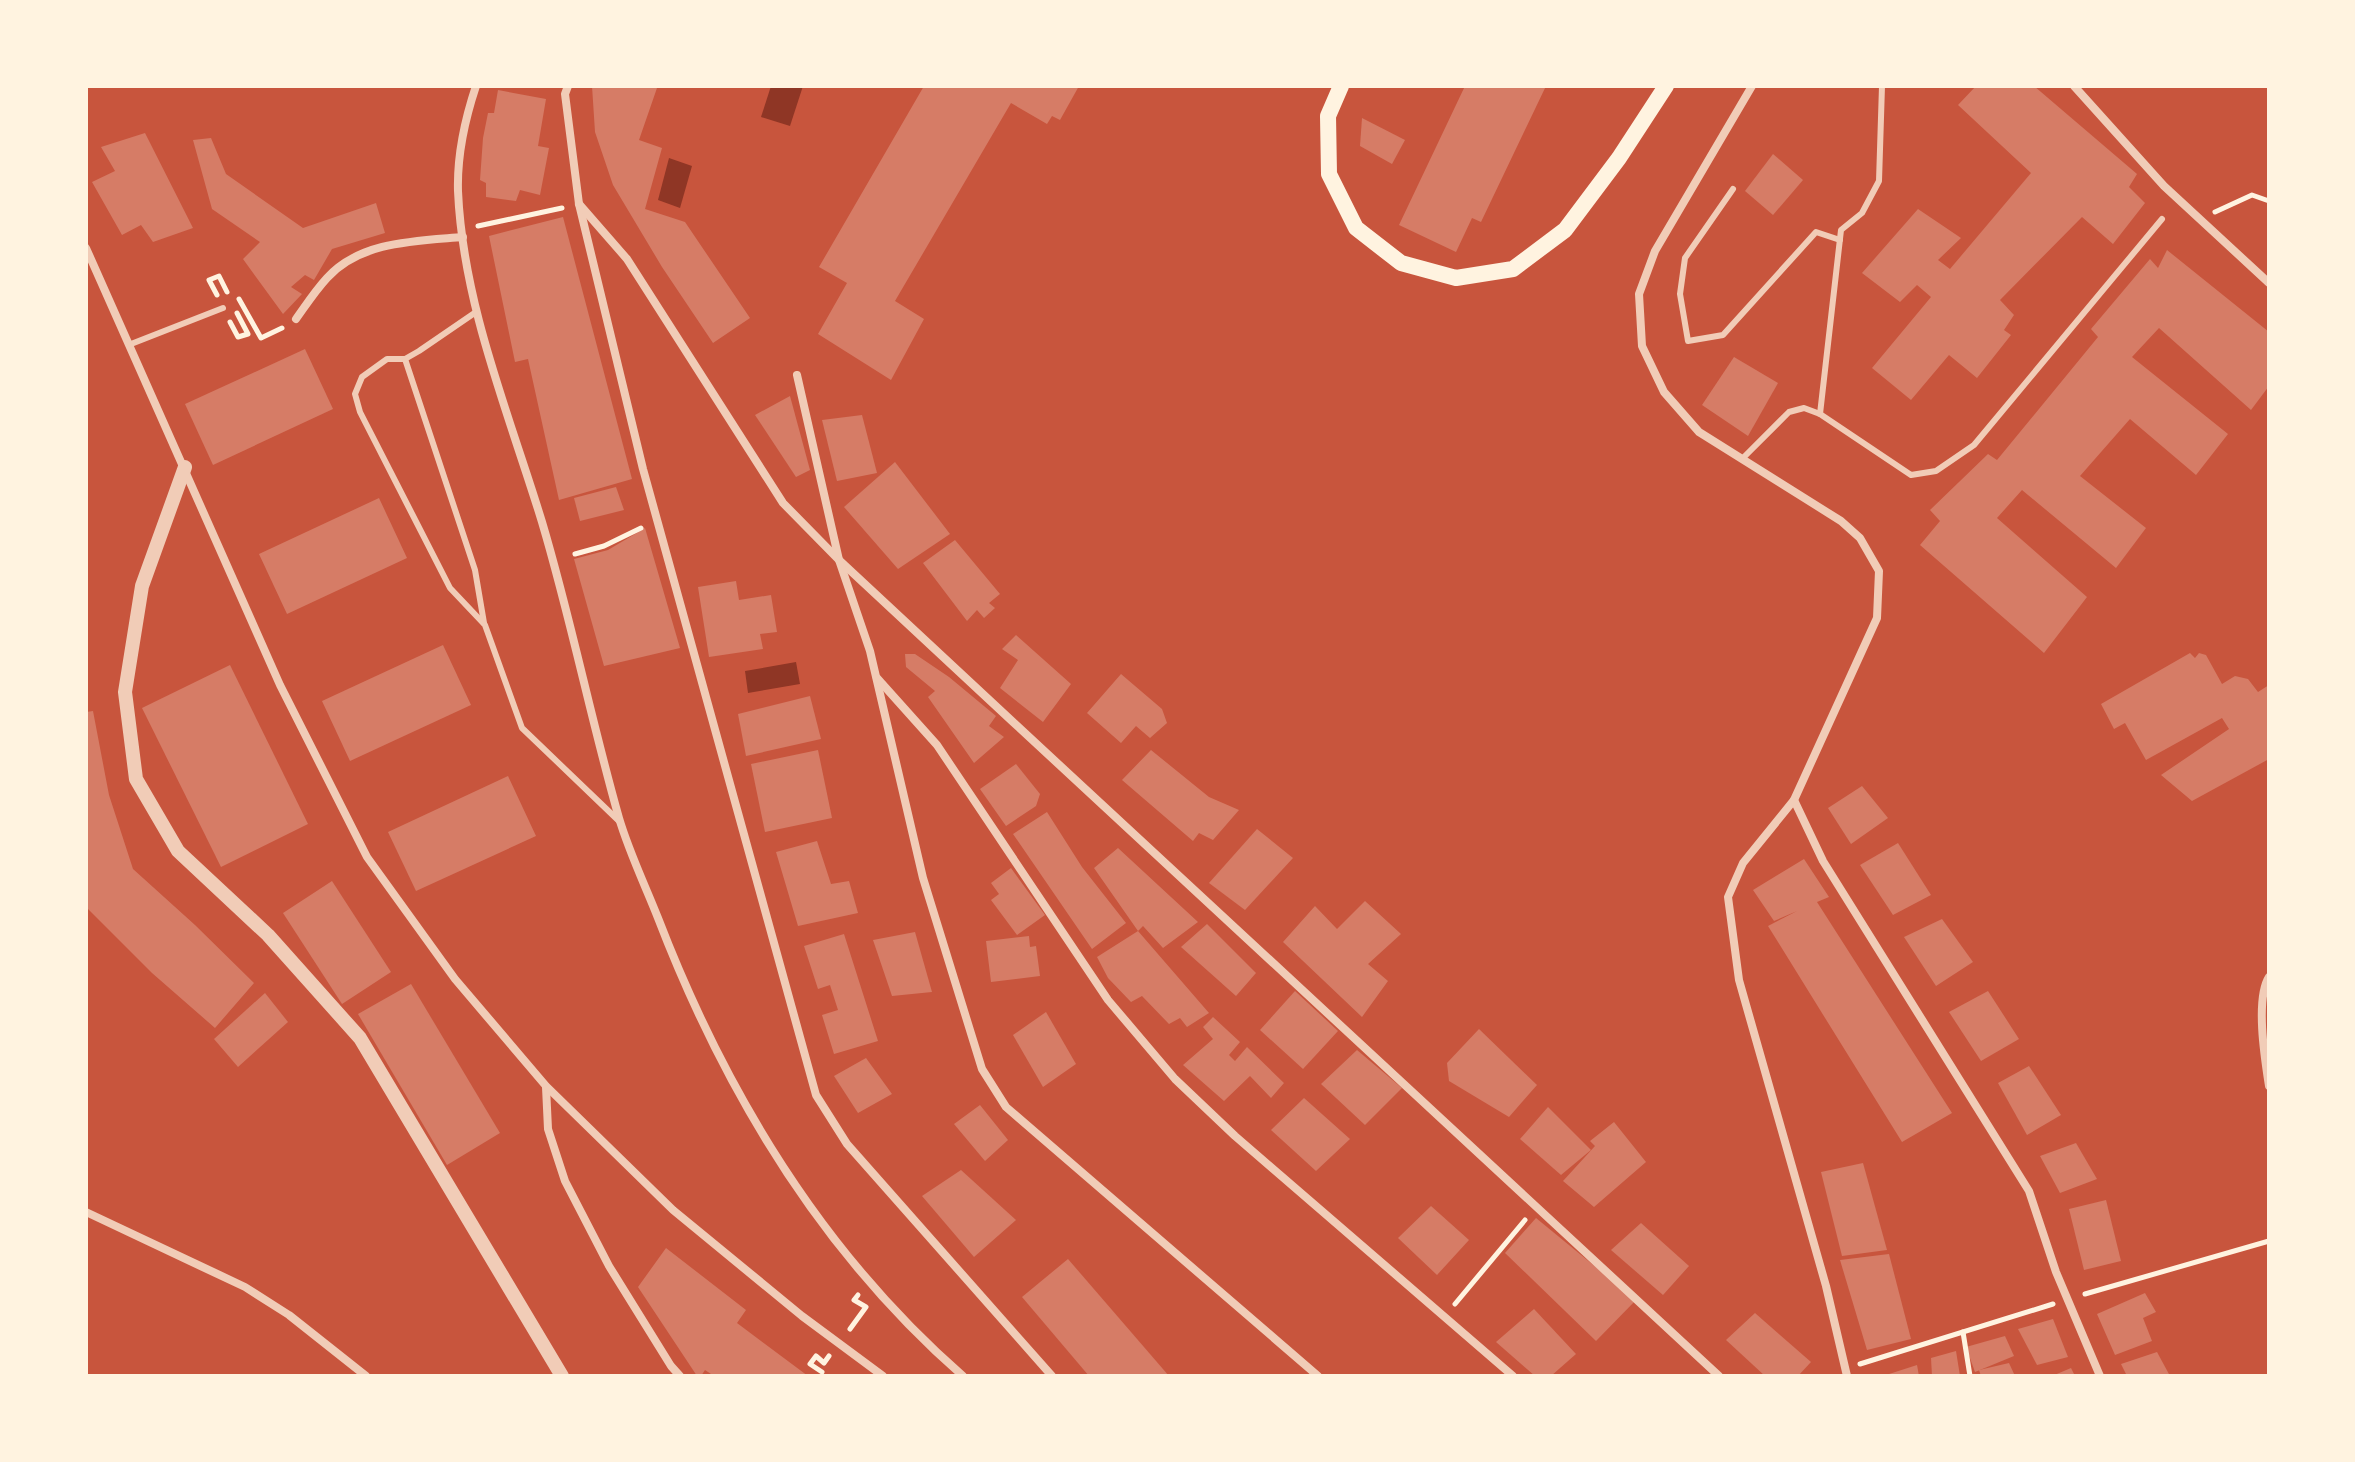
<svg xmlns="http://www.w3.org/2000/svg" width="2355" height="1462" font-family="'Alegreya Sans',sans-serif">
<rect width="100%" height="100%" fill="#c8553d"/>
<g fill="#8f3625">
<polygon points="771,86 803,86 790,126 761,117"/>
<polygon points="669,158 692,166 680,208 658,200"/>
<polygon points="796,662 800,684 748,693 745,671"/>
</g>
<g fill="#d67c66">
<polygon points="592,86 657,88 639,140 662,148 645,209 685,222 750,318 713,343 662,267 613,185 595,132"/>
<polygon points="924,86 1079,86 1060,120 1052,116 1047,124 1011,103 895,301 924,319 891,380 818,334 847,283 819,267"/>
<polygon points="1465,86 1546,86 1481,222 1472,218 1456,252 1399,225"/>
<polygon points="1976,86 2034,86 2137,174 2129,187 2145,203 2113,244 2082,217 2000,300 2014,315 2004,330 2011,335 1977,378 1949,355 1911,400 1872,368 1931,297 1917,285 1900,302 1862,273 1918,209 1961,238 1938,260 1950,269 2031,173 1958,105"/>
<polygon points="498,90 546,99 538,146 549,148 540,195 520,190 516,201 486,197 486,183 480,180 483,138 488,113 494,113"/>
<polygon points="1362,118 1405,140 1392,164 1360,146"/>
<polygon points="145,133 193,228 153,242 141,225 122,235 92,182 115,171 101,147"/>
<polygon points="211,138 226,174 303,228 376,203 385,233 332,249 314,280 305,275 291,287 302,294 283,314 243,259 260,242 212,209 193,140"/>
<polygon points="1773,154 1803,180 1773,215 1745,191"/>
<polygon points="563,217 632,479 559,500 528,359 515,362 489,236"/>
<polygon points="2167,250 2269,332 2269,386 2251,410 2159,328 2132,357 2228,434 2196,475 2130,419 2080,476 2146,528 2116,568 2022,490 1997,518 2087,597 2044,653 1920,545 1940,521 1930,510 1988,454 1997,460 2098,337 2091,329 2150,259 2158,268"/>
<polygon points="305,349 333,409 213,465 185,404"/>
<polygon points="1734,357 1778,383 1748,436 1702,405"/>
<polygon points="790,396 810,470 796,477 755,415"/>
<polygon points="862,415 877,473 837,481 822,420"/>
<polygon points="895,462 950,534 898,569 844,507"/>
<polygon points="616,487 624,510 580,521 574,498"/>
<polygon points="379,498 407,558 287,614 259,554"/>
<polygon points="645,528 680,648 604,666 574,559 608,550"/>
<polygon points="955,540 1000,594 989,603 995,608 984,618 977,610 967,621 923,563"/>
<polygon points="736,581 739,600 771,595 777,632 760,634 763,649 709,657 698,587"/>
<polygon points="1016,635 1071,684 1043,722 1000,688 1018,660 1002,649"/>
<polygon points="443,645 471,705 350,761 322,701"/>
<polygon points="2190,653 2195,658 2199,653 2206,655 2222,684 2235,676 2248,679 2258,692 2269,685 2269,759 2192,801 2161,775 2229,729 2222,718 2146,760 2125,723 2114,729 2101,704"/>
<polygon points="905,654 915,654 949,677 996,716 989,726 1004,737 974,763 928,697 935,691 906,667"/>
<polygon points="230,665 308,824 221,867 142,708"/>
<polygon points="1121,674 1162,709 1167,723 1150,738 1136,726 1121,743 1087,713"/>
<polygon points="810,696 821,739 746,756 738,714"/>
<polygon points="93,711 109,795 133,869 195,925 254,983 215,1028 152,973 86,907 86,712"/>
<polygon points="818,750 832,818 765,832 751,764"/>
<polygon points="1151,750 1209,797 1239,810 1213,840 1199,833 1193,841 1122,780"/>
<polygon points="1016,764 1040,794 1036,806 1006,826 980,789"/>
<polygon points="508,776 536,836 416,891 388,832"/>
<polygon points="1862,786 1888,818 1851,844 1828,808"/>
<polygon points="1047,812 1082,867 1126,923 1092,949 1013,834"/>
<polygon points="1257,829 1293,858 1245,910 1209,883"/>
<polygon points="817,841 831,884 849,881 858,913 798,926 776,852"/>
<polygon points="1898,843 1931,895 1893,915 1860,865"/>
<polygon points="1118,848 1198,922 1163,948 1143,926 1138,931 1094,868"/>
<polygon points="1804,859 1829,897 1817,902 1952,1113 1902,1142 1768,926 1797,911 1774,921 1753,890"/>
<polygon points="1011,868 1045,915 1017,935 991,900 999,894 991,883"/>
<polygon points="332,881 391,972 342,1004 283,913"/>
<polygon points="1365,901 1401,934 1368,964 1388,981 1362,1017 1283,942 1315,906 1337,929"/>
<polygon points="1942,919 1973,962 1936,986 1904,937"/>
<polygon points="1207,924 1256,973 1236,996 1181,947"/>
<polygon points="1138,931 1209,1013 1187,1027 1180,1018 1169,1024 1142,996 1131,1002 1108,978 1097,957"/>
<polygon points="915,932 932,992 892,996 873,940"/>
<polygon points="844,934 878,1041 834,1054 822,1015 838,1010 830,985 818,989 804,946"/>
<polygon points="1029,936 1030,947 1036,946 1040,976 991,982 986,941"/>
<polygon points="411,984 500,1133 447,1165 358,1014"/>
<polygon points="1295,991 1338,1031 1303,1069 1260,1030"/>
<polygon points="1988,991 2019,1039 1981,1061 1949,1012"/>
<polygon points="265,993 288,1022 238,1067 214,1039"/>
<polygon points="1046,1012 1076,1064 1043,1087 1013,1035"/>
<polygon points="1213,1017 1240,1042 1229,1055 1235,1061 1247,1047 1284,1083 1271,1098 1250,1076 1224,1101 1183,1065 1213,1039 1203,1027"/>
<polygon points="1479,1029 1537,1085 1509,1117 1449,1081 1447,1063"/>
<polygon points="1357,1050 1402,1088 1365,1125 1321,1084"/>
<polygon points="866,1058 892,1094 858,1113 834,1076"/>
<polygon points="2029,1066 2061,1115 2027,1135 1998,1083"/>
<polygon points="1304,1098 1350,1139 1316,1171 1271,1130"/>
<polygon points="980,1105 1008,1140 985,1161 954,1124"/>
<polygon points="1548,1107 1591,1150 1561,1175 1520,1139"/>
<polygon points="1614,1122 1646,1162 1594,1207 1563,1181 1595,1146 1590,1141"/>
<polygon points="2076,1143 2097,1179 2060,1193 2040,1156"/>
<polygon points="1863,1163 1887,1250 1842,1256 1821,1172"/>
<polygon points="961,1170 1016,1220 974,1257 922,1196"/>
<polygon points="2106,1200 2121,1261 2084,1270 2069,1209"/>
<polygon points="1431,1206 1469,1240 1437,1275 1398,1238"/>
<polygon points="1536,1218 1636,1300 1596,1341 1505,1253"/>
<polygon points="1641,1223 1689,1266 1663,1295 1611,1250"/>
<polygon points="666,1248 746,1310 737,1323 808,1376 714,1376 705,1370 701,1376 697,1376 638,1287"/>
<polygon points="1889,1254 1911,1339 1867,1350 1840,1260"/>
<polygon points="1068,1259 1169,1376 1089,1376 1022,1297"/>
<polygon points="2145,1293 2156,1312 2143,1318 2152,1341 2115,1355 2097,1314"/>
<polygon points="1534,1309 1576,1354 1551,1376 1535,1376 1496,1342"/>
<polygon points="1755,1313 1811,1362 1798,1376 1765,1376 1726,1340"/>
<polygon points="2053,1319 2068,1357 2037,1365 2018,1329"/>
<polygon points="2005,1336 2014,1356 1975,1372 1966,1347"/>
<polygon points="1956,1351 1960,1376 1932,1376 1931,1358"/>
<polygon points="2157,1352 2170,1376 2127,1376 2121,1364"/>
<polygon points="2009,1363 2015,1376 1981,1376 1979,1370"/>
<polygon points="1917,1365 1919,1376 1886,1376 1886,1375"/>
<polygon points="2071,1368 2075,1376 2052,1376"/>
</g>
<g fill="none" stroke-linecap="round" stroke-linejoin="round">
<g stroke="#fff3e0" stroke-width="5">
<polyline points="2215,212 2252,195 2269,201"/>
<polyline points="478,226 562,208"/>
<polyline points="217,295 209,280 219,276 227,292"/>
<polyline points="239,299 261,338 282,328"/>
<polyline points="230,322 238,337 248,334 237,313"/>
<polyline points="575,554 604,546 641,528"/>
<polyline points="2085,1294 2269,1241"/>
<polyline points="1455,1304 1525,1220"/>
<polyline points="850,1329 866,1307 854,1300 858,1295"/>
<polyline points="1963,1332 1970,1376"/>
<polyline points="1860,1364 2053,1304"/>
<polyline points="822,1372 810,1364 816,1356 824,1363 829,1356"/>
</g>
<g stroke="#f1ccb7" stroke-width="6">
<polyline points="1733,189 1685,258 1680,294 1688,341 1723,335 1816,232 1840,240"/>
<polyline points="476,312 419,351 405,359 387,359 362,377 355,394 360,412 450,588 485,625 522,728 620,822"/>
<polyline points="131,344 223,308"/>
<polyline points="405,359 475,570 484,623"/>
<polyline points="1820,414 1841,230 1862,213 1879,181 1882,86"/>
<polyline points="1742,459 1789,412 1804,408 1820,414 1911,475 1936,471 1974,445 2162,219"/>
</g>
<g stroke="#f1ccb7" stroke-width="8">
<path d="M476,86c-11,33 -19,70 -18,105 5,114 51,223 84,331 29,97 49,198 77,296 10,34 26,67 39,100 67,174 163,334 305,458"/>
<polyline points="568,86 565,94 579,204 643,469 816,1095 847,1144 1052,1376"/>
<polyline points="1752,86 1655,251 1639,294 1642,346 1664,392 1699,432 1841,521 1860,538 1879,571 1877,618 1794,800 1743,863 1728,897 1739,980 1826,1286 1847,1376"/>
<polyline points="2074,86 2164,186 2269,283"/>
<polyline points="579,204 627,259 783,503 839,560 1013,722 1719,1376"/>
<polyline points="86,248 280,685 367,857 455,979 546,1086 673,1210 802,1316 883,1376"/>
<path d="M296,319c10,-14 19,-28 31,-41 33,-37 90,-37 136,-41"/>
<polyline points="797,375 839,560 870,651 923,878 982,1069 1006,1107 1318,1376"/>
<polyline points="877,678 937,745 1108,1000 1175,1079 1235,1136 1513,1376"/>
<polyline points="1794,800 1823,861 2029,1191 2056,1272 2100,1376"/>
<path d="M2269,977c-14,22 -4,83 0,109"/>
<polyline points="546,1087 548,1129 565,1181 609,1266 671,1366 680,1376"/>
<polyline points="86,1212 245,1287 289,1315 366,1376"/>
</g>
<polyline stroke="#f1ccb7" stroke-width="14" points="185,467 142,586 125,692 136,779 178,851 268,935 360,1038 562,1376"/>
<polyline stroke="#fff3e0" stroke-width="16" points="1341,86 1328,116 1329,174 1356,228 1401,263 1456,278 1513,269 1565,230 1619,158 1666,86"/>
</g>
<rect width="2355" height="1462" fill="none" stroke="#fff3e0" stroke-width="176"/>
</svg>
